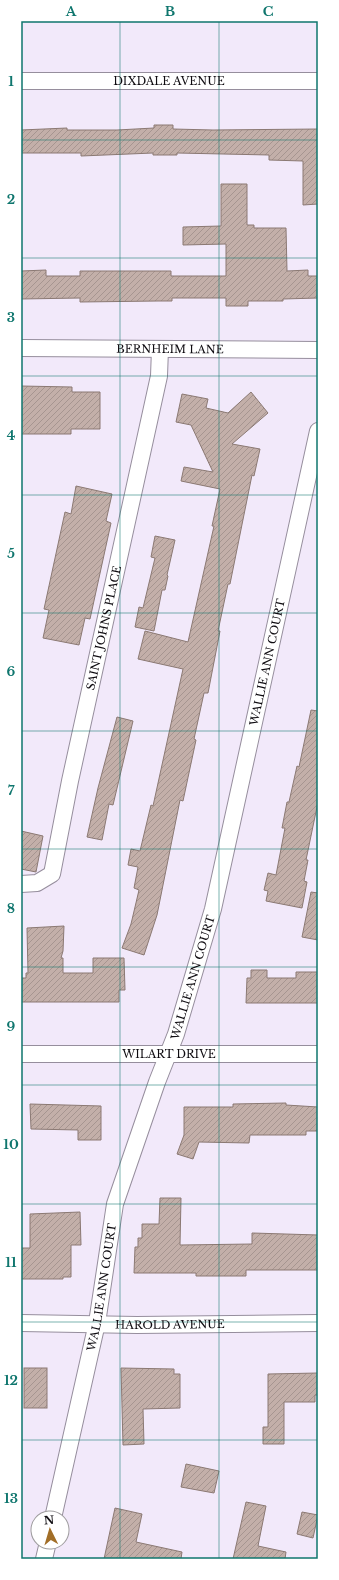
<svg xmlns="http://www.w3.org/2000/svg" width="339" height="1580" font-family="'Libre Baskerville',serif">
<defs>
<pattern id="building-hatch" width="6" height="6" patternUnits="userSpaceOnUse"><rect width="6" height="6" fill="#c3afa9"/><path d="M-1 1l2-2M0 6l6-6M5 7l2-2" fill="none" stroke="#a69590"/></pattern>
</defs>
<rect width="100%" height="100%" fill="#f2e9fa"/>
<g fill="url(#building-hatch)" stroke="#8b7973">
<polygon points="154,125 173,125 173,129 213,130 318,129 318,204 303,205 303,161 269,160 269,155 177,153 177,155 153,155 153,153 81,156 81,153 21,153 21,130 67,128 67,130 117,130 154,128"/>
<polygon points="221,184 247,184 247,225 254,225 254,228 286,228 287,271 308,270 308,276 318,276 318,298 283,299 283,301 248,301 248,306 226,306 226,298 172,298 172,301 158,301 80,302 80,298 21,299 21,271 46,270 46,276 80,276 80,271 171,271 171,276 226,276 226,244 183,245 183,227 221,226"/>
<polygon points="21,386 72,387 72,392 100,392 100,429 71,429 71,434 21,434"/>
<polygon points="251,392 268,413 232,444 260,449 254,476 252,475 230,584 228,584 218,631 220,631 208,693 204,693 194,739 196,740 183,801 180,800 157,915 144,955 122,948 131,924 139,890 134,888 138,867 128,865 131,849 140,851 151,805 153,806 183,669 138,659 145,631 188,642 214,526 212,526 220,489 181,481 184,467 213,472 191,425 176,422 182,394 208,399 206,408 228,413"/>
<polygon points="76,486 112,494 106,521 111,523 90,619 85,618 79,645 43,638 49,610 44,609 65,512 71,514"/>
<polygon points="155,536 175,540 167,575 168,576 165,590 162,590 154,631 135,627 139,607 143,608 155,558 151,557"/>
<polygon points="311,710 318,711 318,802 306,860 308,860 304,881 307,882 302,908 266,901 268,891 264,890 268,873 276,875 285,828 282,828 287,802 289,802 297,766 299,767"/>
<polygon points="117,717 133,721 113,805 109,804 102,840 87,837 98,788"/>
<polygon points="21,831 43,836 36,872 21,869"/>
<polygon points="311,892 318,893 318,940 302,937"/>
<polygon points="64,926 63,951 61,958 63,958 63,973 93,973 93,958 124,958 125,990 119,990 119,1002 21,1002 21,978 26,978 26,973 28,973 27,928"/>
<polygon points="251,970 267,970 267,978 296,978 296,972 318,972 318,1003 246,1003 247,978 251,978"/>
<polygon points="286,1103 286,1105 318,1107 318,1131 306,1131 306,1135 250,1135 249,1143 199,1142 193,1159 177,1154 184,1135 184,1107 233,1107 233,1104"/>
<polygon points="30,1104 101,1106 101,1140 78,1140 78,1130 31,1129"/>
<polygon points="160,1198 181,1198 180,1245 252,1244 252,1233 318,1235 318,1270 246,1270 246,1276 196,1276 196,1273 134,1273 135,1247 138,1247 138,1238 142,1238 142,1224 159,1224"/>
<polygon points="80,1212 81,1245 71,1245 71,1277 63,1277 63,1279 21,1279 21,1248 30,1248 30,1214"/>
<rect x="24" y="1368" width="23" height="40"/>
<polygon points="121,1368 174,1369 174,1374 180,1374 180,1408 143,1409 144,1444 123,1445"/>
<polygon points="318,1373 318,1395 315,1395 315,1402 284,1402 284,1444 263,1444 263,1427 268,1427 268,1374"/>
<polygon points="186,1464 219,1471 214,1493 181,1487"/>
<polygon points="246,1502 266,1506 258,1546 286,1552 285,1559 233,1559"/>
<polygon points="115,1508 142,1514 136,1542 182,1552 181,1559 104,1559"/>
<polygon points="302,1512 318,1515 313,1538 297,1534"/>
</g>
<g fill="none" stroke-linecap="round" stroke-linejoin="round">
<defs>
<g id="minor">
<path id="s1" d="M21,81h297"/>
<path id="s2" d="M21,348l297,2"/>
<path id="s3" d="M21,884l16,-1 15,-9 18,-93 89,-405 1,-27"/>
<path id="s4" d="M21,1054h297"/>
<path id="s5" d="M21,1323l116,2 181,-2"/>
<path id="s6" d="M53,1518l44,-195 18,-119 42,-122 19,-48 37,-125 105,-478"/>
<polyline points="44,1559 48,1542"/>
</g>
</defs>
<use href="#minor" stroke="#968e9d" stroke-width="18"/>
<use href="#minor" stroke="#fff" stroke-width="16"/>
</g>
<path fill="none" stroke="#0f766e" stroke-width="1" stroke-opacity="0.55" d="M120,21v1538M219,21v1538M21,140h297M21,258h297M21,376h297M21,495h297M21,613h297M21,731h297M21,849h297M21,967h297M21,1085h297M21,1204h297M21,1322h297M21,1440h297"/>
<g text-anchor="middle" dominant-baseline="central" stroke-width="3.5" stroke-linejoin="round" paint-order="stroke">
<g font-size="11" fill="#0e0b10" stroke="#fff">
<text stroke="none"><textPath href="#s1" startOffset="148">DIXDALE AVENUE</textPath></text>
<text stroke="none"><textPath href="#s2" startOffset="149">BERNHEIM LANE</textPath></text>
<text stroke="none"><textPath href="#s3" startOffset="285">SAINT JOHNS PLACE</textPath></text>
<text stroke="none"><textPath href="#s6" startOffset="884">WALLIE ANN COURT</textPath></text>
<text stroke="none"><textPath href="#s6" startOffset="560">WALLIE ANN COURT</textPath></text>
<text stroke="none"><textPath href="#s4" startOffset="148">WILART DRIVE</textPath></text>
<text stroke="none"><textPath href="#s6" startOffset="236">WALLIE ANN COURT</textPath></text>
<text stroke="none"><textPath href="#s5" startOffset="149">HAROLD AVENUE</textPath></text>
</g>
</g>
<rect width="339" height="1580" fill="none" stroke="#ffffff" stroke-width="44"/>
<g transform="translate(50 1530) rotate(355)"><circle r="19" fill="#ffffff" stroke="#9f9d9f"/>
<path d="M0-3L7 15L0 10L-7 15Z" fill="#a26e27"/>
<text y="-6" font-size="11" font-weight="bold" text-anchor="middle" fill="#0e0b10">N</text>
</g>
<rect x="22" y="22" width="295" height="1536" fill="none" stroke="#0f766e" stroke-width="1.5"/>
<g font-size="13" text-anchor="middle" font-weight="bold" fill="#0f766e">
<text x="71" y="16">A</text>
<text x="170" y="16">B</text>
<text x="268" y="16">C</text>
<text x="11" y="86">1</text>
<text x="11" y="204">2</text>
<text x="11" y="322">3</text>
<text x="11" y="440">4</text>
<text x="11" y="558">5</text>
<text x="11" y="676">6</text>
<text x="11" y="795">7</text>
<text x="11" y="913">8</text>
<text x="11" y="1031">9</text>
<text x="11" y="1149">10</text>
<text x="11" y="1267">11</text>
<text x="11" y="1385">12</text>
<text x="11" y="1503">13</text>
</g>
</svg>
